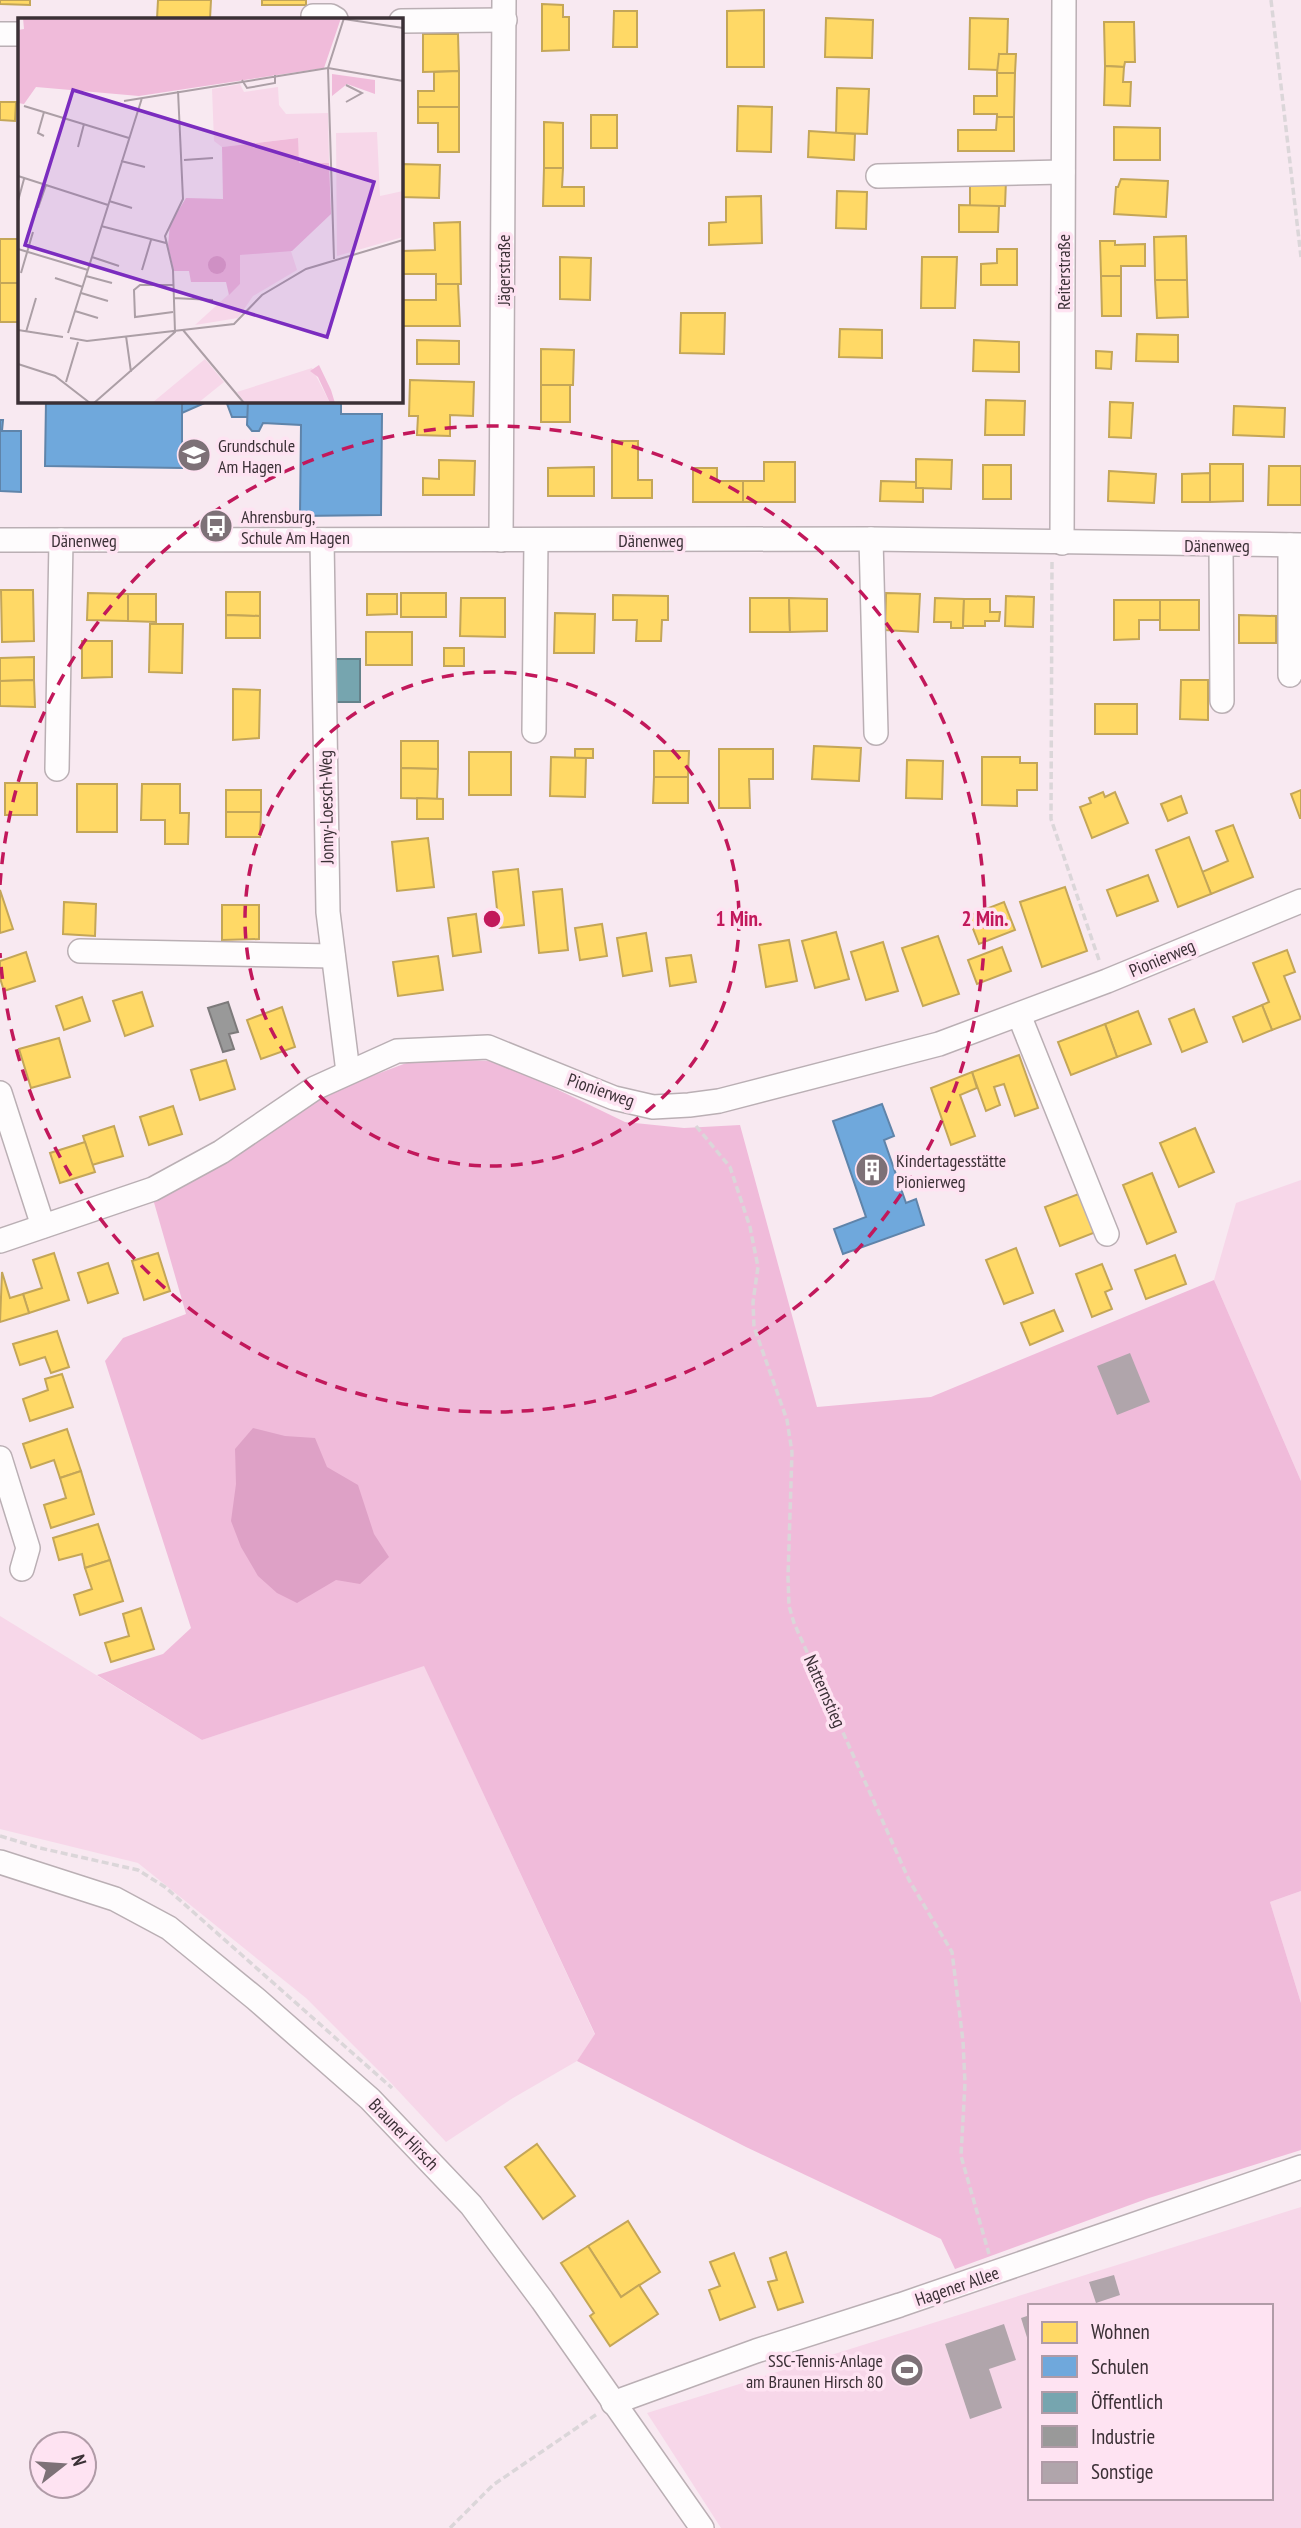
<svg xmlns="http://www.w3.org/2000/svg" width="1301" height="2528" font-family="'PT Sans Narrow',sans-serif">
<rect width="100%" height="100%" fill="#f8e9f1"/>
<g fill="#f7d7e9" fill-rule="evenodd">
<polygon points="1301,1180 1301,1481 1214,1280 1236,1203"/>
<polygon points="0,1616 202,1740 424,1665 595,2035 577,2061 513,2098 446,2142 391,2083 306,1998 138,1863 0,1829"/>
<polygon points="1301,1891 1301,2003 1270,1902"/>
<path d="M1301,2207v321h-580l-74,-115zM1030,2306h241v192h-241z"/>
</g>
<polygon fill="#f0bbda" points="417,1059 498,1061 625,1122 684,1128 740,1125 817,1407 931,1397 1214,1280 1301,1481 1301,1891 1270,1902 1301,2003 1301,2150 1149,2198 955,2269 941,2239 746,2147 577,2061 595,2034 424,1666 202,1740 97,1675 163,1654 191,1628 105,1361 123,1338 186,1314 153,1199 324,1094"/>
<polygon fill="#dea1c6" points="253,1428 285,1436 315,1438 327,1467 358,1485 374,1534 389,1557 360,1584 336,1580 297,1603 277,1593 258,1576 241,1547 231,1521 236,1484 235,1449"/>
<g fill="#ffd966" stroke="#c4a658" stroke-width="2">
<polygon points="0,0 30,0 30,5 0,4"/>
<polygon points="158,0 211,0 210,19 157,19"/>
<rect x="262" y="0" width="44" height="5"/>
<polygon points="542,4 563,5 563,17 569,17 569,50 542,51"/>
<polygon points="764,10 764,67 727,67 727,11"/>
<polygon points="614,11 637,11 637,47 613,47"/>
<polygon points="826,18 873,20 872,58 825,57"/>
<polygon points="970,18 1008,19 1007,55 999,54 999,70 969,69"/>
<polygon points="1104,22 1134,22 1135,62 1125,62 1124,67 1105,66"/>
<polygon points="423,34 458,34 459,71 423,72"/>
<polygon points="999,54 1016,54 1015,73 997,73"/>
<polygon points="1105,66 1124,67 1123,82 1131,82 1130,106 1104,105"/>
<polygon points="459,71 459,107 418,107 418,91 434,91 434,72"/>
<polygon points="997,73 1015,73 1014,117 997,117 997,114 974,114 974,96 997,96"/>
<polygon points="837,88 869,89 867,134 836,133"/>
<polygon points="0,102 16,102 15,121 0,120"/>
<polygon points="738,106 772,107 771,152 737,151"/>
<polygon points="418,107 459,107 459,152 438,152 438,123 418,123"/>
<rect x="591" y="115" width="26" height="33"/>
<polygon points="997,117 1014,117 1014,151 958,151 958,130 996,130"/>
<polygon points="544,122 563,123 563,168 544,168"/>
<polygon points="1114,127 1160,128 1160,160 1114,160"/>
<polygon points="809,131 855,134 854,160 808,157"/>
<polygon points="401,164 440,165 439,198 401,197"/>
<polygon points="544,168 563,168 562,187 584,187 584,206 543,206"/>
<polygon points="1121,179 1168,181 1166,217 1114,214 1116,187 1118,187"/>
<polygon points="970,180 1006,180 1005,206 970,206"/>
<polygon points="837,191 867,192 866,229 836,228"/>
<polygon points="761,196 762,243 709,245 709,223 726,222 726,197"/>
<polygon points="959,205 999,206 998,232 959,232"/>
<polygon points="460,222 461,284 436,284 436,274 401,274 401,251 435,250 434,223"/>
<polygon points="1186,236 1187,280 1155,280 1154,237"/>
<rect x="0" y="239" width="19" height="44"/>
<polygon points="1100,241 1115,241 1115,245 1145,244 1145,266 1121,266 1121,276 1101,276"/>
<polygon points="997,249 1017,249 1017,285 981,285 981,264 997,263"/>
<polygon points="560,257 591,258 590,300 560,299"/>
<polygon points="922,257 957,257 955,308 921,308"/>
<polygon points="1101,276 1121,276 1121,316 1102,316"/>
<polygon points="1155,280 1187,280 1188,317 1157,318"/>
<rect x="0" y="283" width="19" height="39"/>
<polygon points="436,284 458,284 460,326 401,326 401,300 436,300"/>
<polygon points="681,313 725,313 724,354 680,353"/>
<polygon points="840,329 882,330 882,358 839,357"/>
<polygon points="1137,334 1178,335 1178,362 1136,361"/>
<polygon points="417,340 459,341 459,364 417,364"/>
<polygon points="974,340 1019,342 1019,372 973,371"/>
<polygon points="541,349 574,350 573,385 541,385"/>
<polygon points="1096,351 1112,352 1111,369 1096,368"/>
<polygon points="410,380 474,382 473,416 450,415 450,436 417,435 418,416 409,416"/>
<rect x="541" y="385" width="29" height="37"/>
<polygon points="986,400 1025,401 1024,435 985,435"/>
<polygon points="1110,402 1133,403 1131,438 1109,437"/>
<polygon points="1234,406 1285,408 1284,437 1233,435"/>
<polygon points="612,441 638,441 638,480 652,480 652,498 612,498"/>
<polygon points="916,459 952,460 951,489 916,488"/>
<polygon points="439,460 475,461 474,495 423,495 423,478 439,479"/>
<polygon points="764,462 795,462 795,502 743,502 743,481 764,481"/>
<polygon points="1210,464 1243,464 1243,501 1210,502"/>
<rect x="983" y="465" width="28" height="34"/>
<polygon points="1269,466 1301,466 1301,505 1268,505"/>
<polygon points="594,467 594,496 548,496 548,468"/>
<polygon points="693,468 717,468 717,481 743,481 743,502 693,502"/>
<polygon points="1109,471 1156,474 1154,503 1108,501"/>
<polygon points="1210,473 1210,502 1182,502 1182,474"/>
<polygon points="881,481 916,482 916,488 923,488 923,502 880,501"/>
<polygon points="1,590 33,590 34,641 2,642"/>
<polygon points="226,592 260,592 260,616 226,615"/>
<polygon points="88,593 128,594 128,621 87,620"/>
<rect x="401" y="593" width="45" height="24"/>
<polygon points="886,593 920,594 918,632 885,630"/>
<polygon points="128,594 156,594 156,622 128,621"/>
<polygon points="367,594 397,594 397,614 367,615"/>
<polygon points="613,595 668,596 668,620 662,620 661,641 636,641 637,620 613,620"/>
<polygon points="1006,596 1034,597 1033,627 1005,626"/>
<polygon points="461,598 505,598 505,637 460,636"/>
<polygon points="750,598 789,598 790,632 750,632"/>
<polygon points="789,598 827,599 827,631 790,632"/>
<polygon points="935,598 964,599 963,628 951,628 951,622 934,622"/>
<polygon points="964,599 990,599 990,612 1000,612 999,621 985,621 985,626 963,626"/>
<polygon points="1114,600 1160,600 1160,620 1139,620 1139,639 1114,640"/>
<rect x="1160" y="600" width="39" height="30"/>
<polygon points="555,613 595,614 594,653 554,653"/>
<polygon points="226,615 260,616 260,638 226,638"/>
<polygon points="1239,615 1276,616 1276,643 1239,643"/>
<polygon points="150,624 183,624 182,673 149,672"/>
<rect x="366" y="632" width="46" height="33"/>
<polygon points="82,641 112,641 112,677 82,678"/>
<rect x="444" y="648" width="20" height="18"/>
<polygon points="34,657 34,680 0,681 0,658"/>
<polygon points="34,680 35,707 0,706 0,681"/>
<polygon points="1181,680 1208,680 1208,720 1180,719"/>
<polygon points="233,689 260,690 259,738 233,740"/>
<rect x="1095" y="704" width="42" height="30"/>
<polygon points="401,741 438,741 438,769 401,768"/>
<polygon points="814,746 861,748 859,781 812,779"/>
<rect x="575" y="749" width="18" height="9"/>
<polygon points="719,749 773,749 773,779 749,779 750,808 719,808"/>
<polygon points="654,751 689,751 688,777 654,777"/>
<rect x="469" y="752" width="42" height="43"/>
<polygon points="551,757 586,758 585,797 550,796"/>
<polygon points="982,757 1020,757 1020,763 1037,763 1037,790 1017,790 1017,806 982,805"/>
<polygon points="907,760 943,761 942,799 906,798"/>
<polygon points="401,768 438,769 437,799 401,798"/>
<polygon points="654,777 688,777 688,803 653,803"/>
<rect x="5" y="783" width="32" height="32"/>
<rect x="77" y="784" width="40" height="48"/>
<polygon points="142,784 180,784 180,813 189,813 188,844 165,844 165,820 141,820"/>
<rect x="226" y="790" width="35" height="22"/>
<polygon points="1301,790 1301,818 1300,818 1291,794"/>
<polygon points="1103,792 1105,797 1115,792 1128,823 1092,838 1080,807 1091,803 1089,798"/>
<polygon points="1181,796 1187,813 1168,821 1161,804"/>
<polygon points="417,798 443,799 443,819 417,819"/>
<polygon points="226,812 261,812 260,837 226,837"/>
<polygon points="1233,825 1253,877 1211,894 1202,872 1228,861 1216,831"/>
<polygon points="1189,837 1211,894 1178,907 1156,850"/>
<polygon points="428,838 434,887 397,891 392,842"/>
<polygon points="518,869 524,925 499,928 493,872"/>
<polygon points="1148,875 1158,901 1117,916 1107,890"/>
<polygon points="1065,887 1087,951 1042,967 1020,902"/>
<polygon points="562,889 568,950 539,953 533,892"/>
<polygon points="0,890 13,929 0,933"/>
<polygon points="64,902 96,904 95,936 63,934"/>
<polygon points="1004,902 1015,930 979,944 968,916"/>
<polygon points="222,905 259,905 259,939 222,940"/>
<polygon points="476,914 481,952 453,956 448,918"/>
<polygon points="602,924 607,956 580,960 575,928"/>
<polygon points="836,932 849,979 815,988 802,941"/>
<polygon points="646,933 652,971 623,976 617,938"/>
<polygon points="938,936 959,994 923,1006 902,948"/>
<polygon points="789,940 797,981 766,987 759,945"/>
<polygon points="883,942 898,991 866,1000 851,952"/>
<polygon points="1002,947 1011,971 977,984 968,960"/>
<polygon points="1287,950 1295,972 1284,976 1301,1019 1272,1030 1262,1005 1269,1002 1253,963"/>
<polygon points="26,952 35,981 4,991 0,978 0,961"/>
<polygon points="691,955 696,982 670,986 666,958"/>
<polygon points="438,956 443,990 398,996 393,962"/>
<polygon points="142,992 153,1026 125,1036 113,1001"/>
<polygon points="82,997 90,1021 64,1030 56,1006"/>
<polygon points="1262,1005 1272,1030 1243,1042 1233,1017"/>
<polygon points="282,1007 295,1047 261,1059 247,1020"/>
<polygon points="1194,1009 1207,1042 1182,1052 1169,1019"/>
<polygon points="1138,1011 1151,1044 1117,1057 1105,1024"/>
<polygon points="1105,1024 1117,1057 1071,1075 1058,1042"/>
<polygon points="59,1038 70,1077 31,1088 19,1049"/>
<polygon points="1019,1055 1038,1108 1015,1116 1004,1084 994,1087 1000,1105 986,1111 972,1072"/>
<polygon points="226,1060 235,1089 200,1100 191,1070"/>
<polygon points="972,1072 977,1088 960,1095 975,1136 951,1145 931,1088"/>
<polygon points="173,1106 182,1134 149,1145 140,1117"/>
<polygon points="114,1126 123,1156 92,1165 83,1136"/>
<polygon points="1195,1128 1214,1172 1179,1187 1160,1143"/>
<polygon points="85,1142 95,1172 60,1183 50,1153"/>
<polygon points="1152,1173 1176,1232 1147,1244 1123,1185"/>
<polygon points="1081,1193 1096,1232 1060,1246 1045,1207"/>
<polygon points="1016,1248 1033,1293 1004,1304 986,1260"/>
<polygon points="54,1253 69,1300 29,1313 23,1294 42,1288 33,1260"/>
<polygon points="158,1253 170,1291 144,1300 132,1261"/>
<polygon points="1175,1255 1186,1284 1146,1299 1135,1270"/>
<polygon points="108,1263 118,1293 88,1303 78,1273"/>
<polygon points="1102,1264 1112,1289 1105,1292 1112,1309 1092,1317 1076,1274"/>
<polygon points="2,1272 10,1298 23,1294 29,1313 0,1322"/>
<polygon points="1054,1310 1063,1331 1030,1345 1021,1323"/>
<polygon points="57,1331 69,1367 51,1373 45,1357 20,1365 13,1344"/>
<polygon points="62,1374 73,1407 30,1421 23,1399 48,1390 45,1379"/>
<polygon points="67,1429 81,1471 60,1478 54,1460 31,1468 23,1444"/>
<polygon points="81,1471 94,1514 51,1528 44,1505 66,1498 60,1478"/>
<polygon points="98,1524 110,1560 85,1568 82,1554 59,1560 53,1538"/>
<polygon points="110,1560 123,1601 80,1615 74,1595 92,1589 85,1568"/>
<polygon points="141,1608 154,1649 111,1662 105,1643 129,1636 123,1614"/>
<polygon points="537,2144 575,2196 543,2219 505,2167"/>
<polygon points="628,2221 660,2272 621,2297 588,2246"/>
<polygon points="588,2246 621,2297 639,2285 658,2314 610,2346 590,2316 594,2313 561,2263"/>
<polygon points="786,2252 803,2302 778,2310 768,2282 777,2280 770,2258"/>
<polygon points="734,2253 755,2307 720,2320 709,2290 720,2286 710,2262"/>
</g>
<g fill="#6fa8dc" stroke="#5f84aa" stroke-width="2">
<polygon points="46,401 182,401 182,468 45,466"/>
<polygon points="189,401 209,401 182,413 182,404"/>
<polygon points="226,401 248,401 248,417 232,417"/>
<polygon points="248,401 341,401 341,414 382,414 381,515 300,516 301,425 263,423 259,431 252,431 247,425"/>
<polygon points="0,420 3,420 2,431 21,431 21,492 0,491"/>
<polygon points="882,1104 894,1136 884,1140 906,1203 916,1199 924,1225 843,1254 834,1229 866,1217 833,1121"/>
</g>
<rect fill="#76a5af" stroke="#64828b" stroke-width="2" x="332" y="659" width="28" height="43"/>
<polygon fill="#999" stroke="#7d7a7b" stroke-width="2" points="228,1002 238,1032 229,1034 234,1049 223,1052 208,1008"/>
<g fill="#b0a5ab">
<polygon points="1130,1353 1150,1402 1117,1415 1097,1366"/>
<polygon points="1114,2275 1120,2295 1096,2303 1089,2282"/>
<polygon points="1030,2315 1030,2344 1029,2344 1021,2318"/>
<polygon points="1004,2324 1016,2360 989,2369 1002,2408 970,2419 945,2344"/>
</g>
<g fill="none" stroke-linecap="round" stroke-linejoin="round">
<defs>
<g id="minor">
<polyline points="313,16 331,16 336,19"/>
<polyline points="401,21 505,20"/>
<polyline points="0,34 19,34"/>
<polyline points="878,176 1063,172"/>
<polyline points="871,539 876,733"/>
<polyline points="0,540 871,539 1301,545"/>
<polyline points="322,540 328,912 348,1072"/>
<polyline points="501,540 504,0"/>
<polyline points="1062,543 1064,0"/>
<polyline points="1290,545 1290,675"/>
<polyline points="1221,546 1222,701"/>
<polyline points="534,731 536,540"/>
<polyline points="57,769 61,540"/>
<polyline points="80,951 333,956"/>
<polyline points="1019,1015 1107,1234"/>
<polyline points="0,1093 43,1226"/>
<polyline points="0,1241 153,1189 221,1152 315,1088 397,1051 488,1047 614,1098 653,1107 689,1105 719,1101 939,1044 1107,981 1301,901"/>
<polyline points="0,1458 28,1548 22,1569"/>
<polyline points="0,1862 115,1899 169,1928 256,1999 370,2099 471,2205 542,2300 702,2528"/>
<polyline points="613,2403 756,2351 900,2305 1301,2167"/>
</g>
</defs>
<use href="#minor" stroke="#baafb4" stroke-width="26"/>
<g stroke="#dbd6d9" stroke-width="3.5" stroke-dasharray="7 3.5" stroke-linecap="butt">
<polyline points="1271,0 1301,257"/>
<polyline points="1052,562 1051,819 1100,963"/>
<polyline points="696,1126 730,1167 750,1227 758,1267 753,1302 754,1327 787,1420 792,1452 788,1577 789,1606 794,1623 909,1880 952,1952 963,2041 965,2083 961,2156 989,2254"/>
<polyline points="0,1836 40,1848 138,1870 165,1887 392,2088"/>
<polyline points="450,2528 493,2485 597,2414"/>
</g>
<use href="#minor" stroke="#fefcfd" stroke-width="23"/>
</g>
<g fill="none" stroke="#c2185b" stroke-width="3.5" stroke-dasharray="12 9">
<circle cx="492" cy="919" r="247"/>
<path d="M0 885A493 493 0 1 1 0 953"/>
</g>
<defs>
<symbol id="school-disc" viewBox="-11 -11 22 22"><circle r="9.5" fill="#7d7177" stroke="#fee3f2"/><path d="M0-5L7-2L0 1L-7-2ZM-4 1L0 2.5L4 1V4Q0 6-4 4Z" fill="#fff"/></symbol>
<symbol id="bus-disc" viewBox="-11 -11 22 22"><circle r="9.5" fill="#7d7177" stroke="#fee3f2"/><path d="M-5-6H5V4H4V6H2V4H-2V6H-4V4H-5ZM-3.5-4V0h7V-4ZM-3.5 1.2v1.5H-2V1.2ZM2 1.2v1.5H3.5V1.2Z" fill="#fff"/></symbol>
<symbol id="building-disc" viewBox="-11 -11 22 22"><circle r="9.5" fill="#7d7177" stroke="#fee3f2"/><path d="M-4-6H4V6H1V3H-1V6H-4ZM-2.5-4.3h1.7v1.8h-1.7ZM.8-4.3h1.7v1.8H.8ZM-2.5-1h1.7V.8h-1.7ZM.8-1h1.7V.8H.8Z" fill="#fff"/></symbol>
<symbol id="stadium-disc" viewBox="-11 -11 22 22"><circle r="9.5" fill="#7d7177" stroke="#fee3f2"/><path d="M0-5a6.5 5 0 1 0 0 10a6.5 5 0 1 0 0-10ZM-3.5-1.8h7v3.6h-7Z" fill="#fff"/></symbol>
</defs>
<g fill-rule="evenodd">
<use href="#school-disc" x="175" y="436" width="38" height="38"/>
<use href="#bus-disc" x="197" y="507" width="38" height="38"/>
<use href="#building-disc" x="853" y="1151" width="38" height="38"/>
<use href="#stadium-disc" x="888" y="2351" width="38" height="38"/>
</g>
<g text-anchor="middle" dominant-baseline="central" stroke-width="7" stroke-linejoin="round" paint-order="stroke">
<g font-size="18" fill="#3b3036" stroke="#fee3f2">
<text transform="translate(503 270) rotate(-90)">Jägerstraße</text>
<text transform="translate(1063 272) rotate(-90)">Reiterstraße</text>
<text x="84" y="540">Dänenweg</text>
<text x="651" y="540">Dänenweg</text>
<text x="1217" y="545">Dänenweg</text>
<text transform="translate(326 807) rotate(-91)">Jonny-Loesch-Weg</text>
<text transform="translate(1162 958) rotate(-23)">Pionierweg</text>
<text transform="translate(601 1090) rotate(19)">Pionierweg</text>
<text transform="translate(825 1691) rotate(66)">Natternstieg</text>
<text transform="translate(404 2134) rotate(46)">Brauner Hirsch</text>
<text transform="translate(957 2286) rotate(-19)">Hagener Allee</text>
</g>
<g font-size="18" fill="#3b3036" stroke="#fee3f2" text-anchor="start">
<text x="218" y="445">Grundschule<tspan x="218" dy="21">Am Hagen</tspan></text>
<text x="241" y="516">Ahrensburg,<tspan x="241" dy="21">Schule Am Hagen</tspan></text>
<text x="896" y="1160">Kindertagesstätte<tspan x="896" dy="21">Pionierweg</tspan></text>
<text x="883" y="2360" text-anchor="end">SSC-Tennis-Anlage<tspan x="883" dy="21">am Braunen Hirsch 80</tspan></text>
</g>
</g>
<g transform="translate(18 18)">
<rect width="385" height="385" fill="#f8e9f1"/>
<path d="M222,66l4,8 34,-5 1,18 7,9 42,-1 1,50h-30l-2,-25 -75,9 -8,-6 -2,-52zM359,114l3,64 23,-5v46l-66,19 -1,-123zM272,230l7,22 -44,26 -15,22 -43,7 45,-41 -1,-29zM187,341l19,23 -26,21h-46zM294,350l18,35h-85l-8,-11z" fill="#f7d7e9"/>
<path d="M5,0h318l-17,50 -185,28 -103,-9 -12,17 -6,-1v-73l6,-1zM314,56l43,6v14l-28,-10 -15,12zM280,120l1,25h30l2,51 -39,37 -52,4v29l-11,11 -3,-13h-35l-2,-11h-15l-6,-25 2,-22 16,-26 37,1 -1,-52zM301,347l12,25 4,13h-5l-12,-26 -8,-6z" fill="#f0bbda"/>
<path d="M190 247a9 9 0 1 1 18 0a9 9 0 1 1-18 0Z" fill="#dea1c6"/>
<path fill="none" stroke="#ac9fa6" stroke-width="2" d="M326,1l59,9M224,62l5,8 28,-5v-8M328,67l16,8 -16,9M106,83l204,-33 75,13M6,88l105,32M26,118l-6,-3 6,-21M60,129l6,-23M166,142l29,-2M103,143l24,6M0,158l90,29M0,183l6,-22M91,183l23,7M20,190l8,-23M83,208l65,17M0,231l70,21M74,239l27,9M316,241l-6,-191 16,-50M124,252l9,-30M3,255l12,-41M68,258l26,7M37,260l28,9M155,267h-33l-6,5 1,27 38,-5M63,275l27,8M155,280l40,2M57,293l23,7M0,312l45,7M165,312l61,73M8,314l10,-34M50,315l74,-235M108,318l5,36M52,320l17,3 147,-17 28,-29 44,-26 97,-29M0,346l37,12 35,27M48,364l12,-40M76,385l81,-71 -2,-62 -8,-34 18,-37 -5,-108"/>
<path fill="#7b2cbf" fill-opacity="0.15" stroke="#7b2cbf" stroke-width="3.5" d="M55,72l301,92 -47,155 -302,-92z"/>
<rect width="385" height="385" fill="none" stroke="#3b3036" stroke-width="3.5"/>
</g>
<circle cx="492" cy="919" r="10" fill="#c2185b" stroke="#fee3f2" stroke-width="3.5"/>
<g font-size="21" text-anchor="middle" font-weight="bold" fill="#c2185b" stroke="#fee3f2" stroke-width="7" stroke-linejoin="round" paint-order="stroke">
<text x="739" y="926">1 Min.</text>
<text x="985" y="926">2 Min.</text>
</g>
<rect x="1028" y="2304" width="245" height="196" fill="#fee3f2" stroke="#b09ba7" stroke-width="2"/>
<rect x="1042" y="2322" width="35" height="21" fill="#ffd966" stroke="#b09ba7" stroke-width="2"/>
<text x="1091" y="2339" font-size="21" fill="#3b3036">Wohnen</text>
<rect x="1042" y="2356" width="35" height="21" fill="#6fa8dc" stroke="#b09ba7" stroke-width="2"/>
<text x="1091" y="2374" font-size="21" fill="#3b3036">Schulen</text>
<rect x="1042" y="2392" width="35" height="21" fill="#76a5af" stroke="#b09ba7" stroke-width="2"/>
<text x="1091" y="2409" font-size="21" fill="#3b3036">Öffentlich</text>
<rect x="1042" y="2426" width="35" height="21" fill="#999999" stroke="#b09ba7" stroke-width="2"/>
<text x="1091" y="2444" font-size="21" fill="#3b3036">Industrie</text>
<rect x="1042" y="2462" width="35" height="21" fill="#b0a5ab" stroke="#b09ba7" stroke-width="2"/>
<text x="1091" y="2479" font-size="21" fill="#3b3036">Sonstige</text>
<g transform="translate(63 2465) rotate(73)"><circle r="33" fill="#fee3f2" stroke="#b09ba7" stroke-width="2"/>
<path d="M0-5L12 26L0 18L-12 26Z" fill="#7d7177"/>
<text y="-10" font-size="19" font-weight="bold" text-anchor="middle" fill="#3b3036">N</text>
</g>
</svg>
